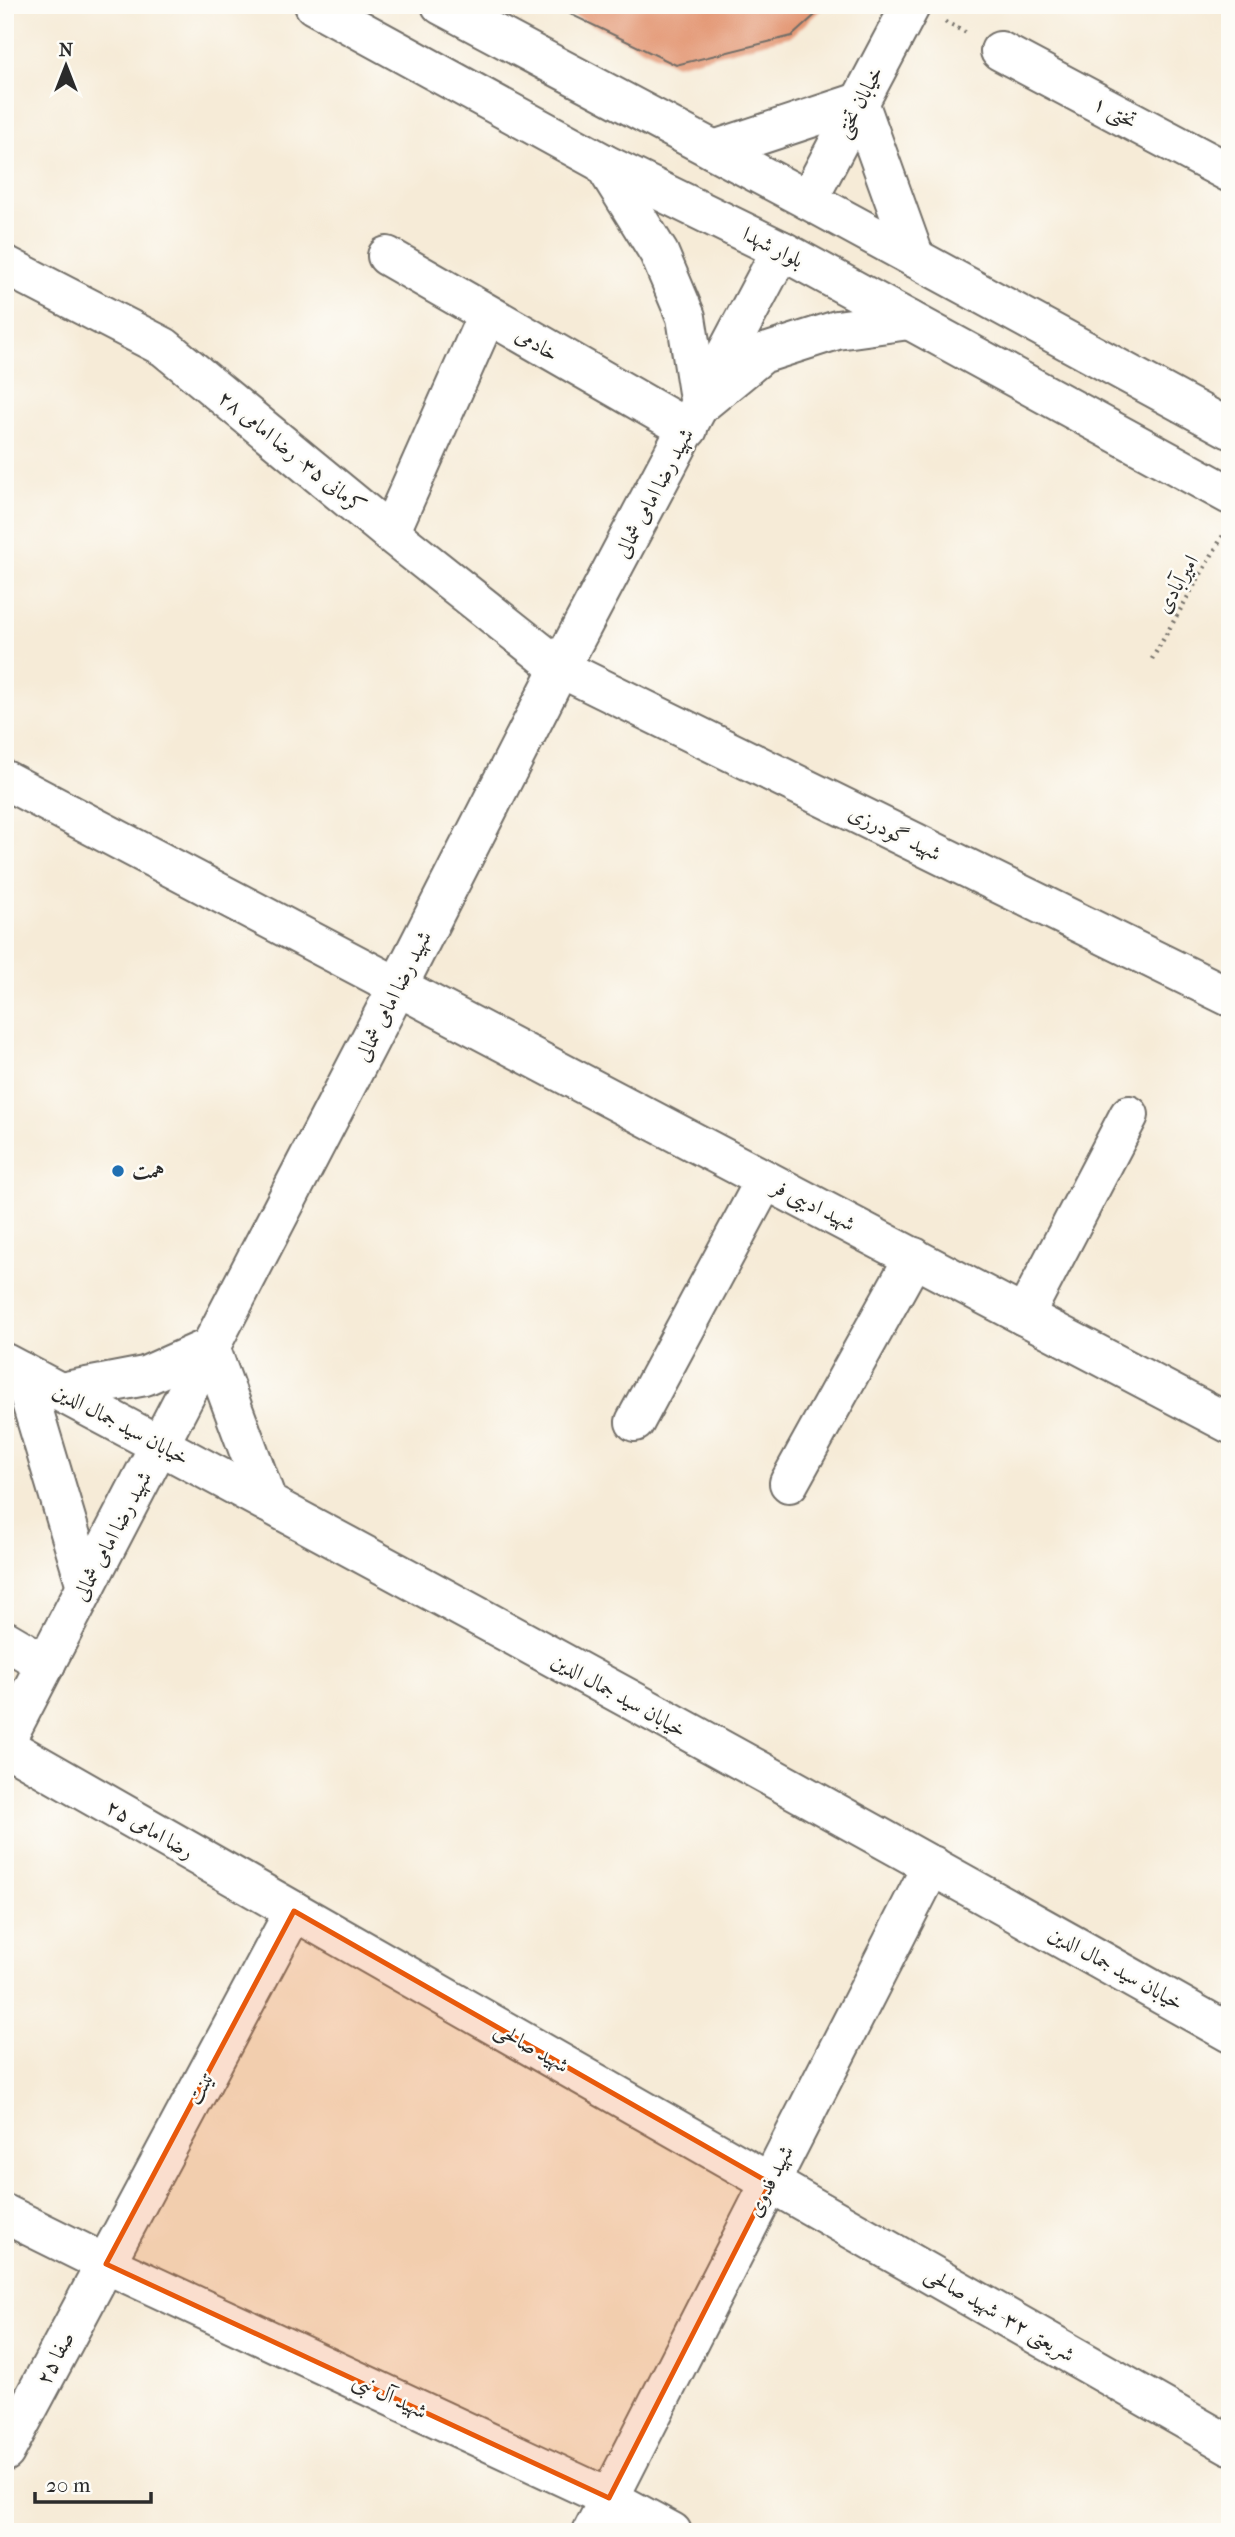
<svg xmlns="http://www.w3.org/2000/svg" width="1235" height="2537" font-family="'IM FELL French Canon',Amiri,serif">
<rect width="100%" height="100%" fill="#fdfcf7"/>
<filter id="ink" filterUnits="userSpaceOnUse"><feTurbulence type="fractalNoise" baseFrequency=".0143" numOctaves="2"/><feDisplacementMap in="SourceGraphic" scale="14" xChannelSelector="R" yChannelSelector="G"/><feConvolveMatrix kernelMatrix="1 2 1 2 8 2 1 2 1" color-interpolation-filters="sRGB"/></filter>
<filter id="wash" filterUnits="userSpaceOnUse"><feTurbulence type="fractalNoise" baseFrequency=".00686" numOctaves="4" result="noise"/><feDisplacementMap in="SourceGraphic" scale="28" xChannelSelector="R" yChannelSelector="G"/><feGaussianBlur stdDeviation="1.57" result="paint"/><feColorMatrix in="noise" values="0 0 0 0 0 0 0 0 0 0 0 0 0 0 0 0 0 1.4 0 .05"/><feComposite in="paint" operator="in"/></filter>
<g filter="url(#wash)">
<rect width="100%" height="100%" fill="#f6ebd7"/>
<g id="blocks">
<polygon fill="#e2936e" points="558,5 826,5 792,36 676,65 570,14"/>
</g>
</g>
<g filter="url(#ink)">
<use href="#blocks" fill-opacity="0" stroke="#726e67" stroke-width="2"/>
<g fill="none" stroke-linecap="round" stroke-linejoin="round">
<defs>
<g id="minor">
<polyline points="1000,51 1230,173"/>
<polyline points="808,200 911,5"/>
<polyline points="387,256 688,429"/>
<polyline points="5,265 164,347 390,533 560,668 1230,997"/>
<polyline points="390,533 487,315"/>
<polyline points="5,780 1230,1424"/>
<polyline points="1024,1316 1129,1115"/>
<polyline points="635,1422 765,1180"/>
<polyline points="789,1483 914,1257"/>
<polyline points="5,1640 46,1664"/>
<polyline points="5,1742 398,986 560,668 781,250"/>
<polyline points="5,1746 1230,2445"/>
<polyline points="5,2214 106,2264 609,2498 672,2532"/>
<polyline points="5,2452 294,1911"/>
<polyline points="592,2532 932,1865"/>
</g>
<g id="major">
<polyline points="314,5 603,163 781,250 1230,495"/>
<polyline points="441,5 808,200 1230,429"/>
<polyline points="714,150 859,102 915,258"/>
<polyline points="603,163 659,253 686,317 700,405"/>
<polyline points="700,405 762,354 837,330 909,320"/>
<path d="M5,1363c411,217 819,441 1225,670"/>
<polyline points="22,1372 86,1586"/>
<polyline points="61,1392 145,1376 210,1347 268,1503"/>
</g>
</defs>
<use href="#minor" stroke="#726e67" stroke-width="42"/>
<use href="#major" stroke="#726e67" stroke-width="42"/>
<g stroke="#726e67" stroke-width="4.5" stroke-dasharray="2 5" stroke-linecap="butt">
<polyline points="945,22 969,34"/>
<polyline points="1152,659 1225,532"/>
</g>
<use href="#minor" stroke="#fff" stroke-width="38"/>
<use href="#major" stroke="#fff" stroke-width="38"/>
</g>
</g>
<path fill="#e8590c" fill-opacity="0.2" stroke="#e8590c" stroke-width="5" stroke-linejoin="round" d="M294,1911l476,272 -161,315 -503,-234z"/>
<circle fill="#1f6fb2" stroke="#fdfcf7" stroke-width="2.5" cx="118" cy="1171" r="7"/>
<g text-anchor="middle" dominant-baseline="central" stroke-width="5" stroke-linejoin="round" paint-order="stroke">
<g font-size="21" fill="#2b2b2b" stroke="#fdfcf7">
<text transform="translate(859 102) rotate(-62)">خیابان تختی</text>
<text transform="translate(1115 112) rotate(28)">تختی ١</text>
<text transform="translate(773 247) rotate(27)">بلوار شهدا</text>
<text transform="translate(537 344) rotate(30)">خادمی</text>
<text transform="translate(292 452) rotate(39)">کرمانی ۳۵- رضا امامی ۲۸</text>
<text transform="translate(654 493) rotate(-62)">شهید رضا امامی شمالی</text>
<text transform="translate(1177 584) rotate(-60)">امیرآبادی</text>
<text transform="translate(895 833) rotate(26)">شهید گودرزی</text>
<text transform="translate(393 996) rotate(-63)">شهید رضا امامی شمالی</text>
<text transform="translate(814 1205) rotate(27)">شهید ادیبی فر</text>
<text transform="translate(121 1424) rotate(28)">خیابان سید جمال الدین</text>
<text transform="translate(112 1536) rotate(-62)">شهید رضا امامی شمالی</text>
<text transform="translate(619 1695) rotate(29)">خیابان سید جمال الدین</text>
<text transform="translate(150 1829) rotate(30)">رضا امامی ۲۵</text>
<text transform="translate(1116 1968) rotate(29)">خیابان سید جمال الدین</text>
<text transform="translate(532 2047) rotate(30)">شهید صالحی</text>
<text transform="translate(200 2088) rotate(-62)">تینت</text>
<text transform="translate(770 2181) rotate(-63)">شهید فدوی</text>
<text transform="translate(1000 2314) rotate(30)">شریعتی ۳۲- شهید صالحی</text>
<text transform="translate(55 2358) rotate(-62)">صفا ۲۵</text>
<text transform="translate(390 2396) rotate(25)">شهید آل نبی</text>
</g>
<g font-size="21" font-weight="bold" fill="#2b2b2b" stroke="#fdfcf7" text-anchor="start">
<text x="132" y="1171">همت</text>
</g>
</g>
<rect width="1235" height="2537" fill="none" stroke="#fdfcf7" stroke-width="28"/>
<g transform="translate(66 66)" stroke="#fdfcf7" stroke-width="5" paint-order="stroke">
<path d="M0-5L12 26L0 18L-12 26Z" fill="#2b2b2b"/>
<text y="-10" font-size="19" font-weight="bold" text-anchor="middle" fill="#2b2b2b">N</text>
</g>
<path d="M35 2492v10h116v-10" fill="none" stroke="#2b2b2b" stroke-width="3.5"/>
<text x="46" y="2492" font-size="21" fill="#2b2b2b" stroke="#fdfcf7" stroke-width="5" paint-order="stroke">20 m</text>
</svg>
